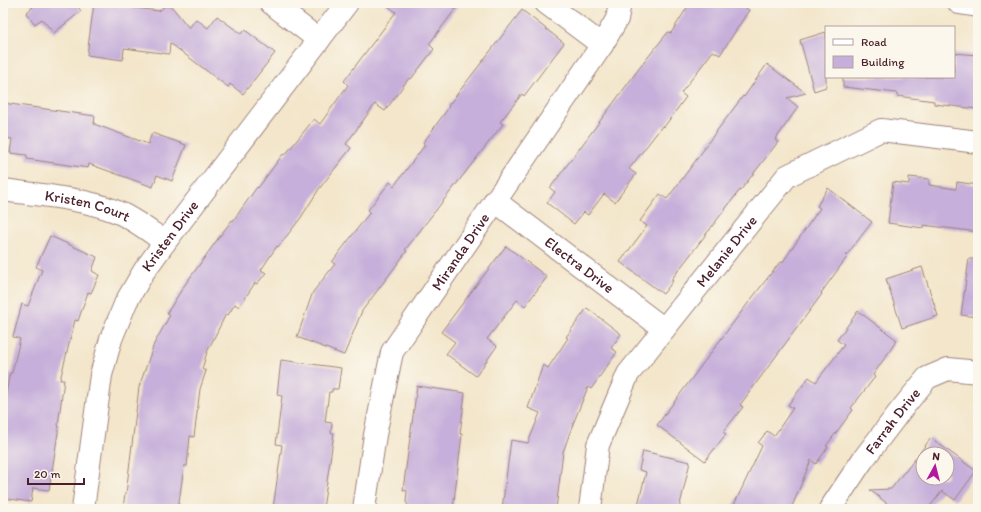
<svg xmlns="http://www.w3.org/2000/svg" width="981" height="512" font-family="Itim,sans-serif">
<rect width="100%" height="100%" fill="#fbf7ec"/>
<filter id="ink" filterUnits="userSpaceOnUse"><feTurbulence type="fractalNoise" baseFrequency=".025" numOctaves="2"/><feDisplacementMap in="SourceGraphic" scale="8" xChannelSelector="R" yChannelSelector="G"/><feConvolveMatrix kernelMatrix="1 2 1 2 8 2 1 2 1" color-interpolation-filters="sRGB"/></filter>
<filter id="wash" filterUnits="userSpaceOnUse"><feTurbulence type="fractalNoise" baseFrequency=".012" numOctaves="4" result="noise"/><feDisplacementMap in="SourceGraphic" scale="16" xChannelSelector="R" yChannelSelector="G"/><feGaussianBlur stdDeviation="0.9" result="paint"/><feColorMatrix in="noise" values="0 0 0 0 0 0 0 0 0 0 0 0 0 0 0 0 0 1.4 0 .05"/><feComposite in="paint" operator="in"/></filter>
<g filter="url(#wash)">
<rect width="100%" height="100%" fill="#f3e6cb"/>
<g id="blocks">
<g fill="#c6afda" fill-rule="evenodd">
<polygon points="29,3 75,3 81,11 54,33 42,19 35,24 26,13 33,7"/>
<polygon points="94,3 159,11 165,6 172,7 189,28 196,19 208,28 217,16 241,34 245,30 275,53 243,94 230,84 228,87 170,43 169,54 124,48 123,60 87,55"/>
<polygon points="384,3 460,3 429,44 434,49 411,79 409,78 385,111 375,104 346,144 351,148 319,189 300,219 278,247 277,246 261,270 266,273 257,284 255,283 239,307 235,304 228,315 226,314 207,352 202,369 206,371 200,389 194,437 190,436 187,466 184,466 178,509 123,509 125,493 126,494 139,387 154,344 170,315 167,313 184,286 220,236 232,220 233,221 257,187 258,188 283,154 285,155 314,119 320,124 348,85 344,81 396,12"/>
<polygon points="690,3 737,3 749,10 720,55 713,51 681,93 686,97 664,127 663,125 629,169 636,174 615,202 604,194 588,215 584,212 574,224 547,203 555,192 550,188 641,66 668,32 671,33"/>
<polygon points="522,10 564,43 524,96 522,94 500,122 503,124 405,250 407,251 362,311 344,355 297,337 313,292 335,264 332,262 370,212 368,210 390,182 394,186 425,145 423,143 449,107 448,106"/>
<polygon points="826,32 826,87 814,91 800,40"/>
<polygon points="954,53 978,55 978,109 934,104 934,101 897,96 897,93 843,87 843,77 954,77"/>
<polygon points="767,64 806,93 787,98 798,107 775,140 778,142 740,191 739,191 723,212 671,280 673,281 663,294 620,262 647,226 640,221 660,194 667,199 705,148 704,148 743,96 744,97"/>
<polygon points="3,103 95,116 94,124 148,144 152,133 186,145 172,181 157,175 153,187 89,164 88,168 27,159 27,155 10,153 12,139 3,138"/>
<polygon points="909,177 929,179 929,185 956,189 957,182 978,185 978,232 923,225 923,228 888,223 893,182 909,184"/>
<polygon points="828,188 872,222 846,256 847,257 821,293 822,294 740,405 743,407 723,432 726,434 705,461 657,425 742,311 780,262 782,263 820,208 817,206"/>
<polygon points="50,236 97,257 92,271 99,275 91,293 88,292 78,321 75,320 60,380 64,380 58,425 59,426 49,490 33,488 31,502 3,498 3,435 7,409 3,408 10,373 12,373 20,339 13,337 22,304 28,306 42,270 36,267"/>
<polygon points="506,246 547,277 525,306 517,300 487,339 497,346 476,376 446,354 455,342 441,332"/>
<polygon points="969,259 978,259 978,317 961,315"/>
<polygon points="922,267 938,316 902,328 886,279"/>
<polygon points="587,308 621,334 611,348 617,352 591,389 588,387 573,424 563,452 556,509 502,509 511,440 528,443 540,413 528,408 543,365 548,368 568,338 566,337"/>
<polygon points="858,311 897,340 873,375 875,377 851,408 853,410 826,446 828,447 816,464 811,460 791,509 732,509 762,446 758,443 767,431 774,436 793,408 788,405 809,377 816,382 844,345 837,340"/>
<polygon points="281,360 341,368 338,389 332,389 332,392 329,392 325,422 332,423 331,433 334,433 323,509 273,509 282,445 276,444 282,396 277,395"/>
<polygon points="417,386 465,393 460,434 462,434 453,509 423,509 409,507 406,502 407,491 403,490"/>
<path d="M931,438l45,33 -21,29 -13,-9 -14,18h-34l-24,-19 21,-1 13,-17h1zM923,454h24v24h-24z"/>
<polygon points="643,451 690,462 679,509 637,509 646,472 639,470"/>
</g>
</g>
</g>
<g filter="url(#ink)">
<use href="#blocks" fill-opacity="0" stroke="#9e827b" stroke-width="1"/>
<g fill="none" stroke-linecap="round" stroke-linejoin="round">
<defs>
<g id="minor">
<polyline points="271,3 319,40"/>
<polyline points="546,3 602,45"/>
<path id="s1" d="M3,190c36,5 78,8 112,21 18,7 34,20 50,31"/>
<path id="s2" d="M495,201l169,128"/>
<path id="s3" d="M83,509l18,-134 10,-36 15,-37 18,-31 21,-29 182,-239"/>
<path id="s4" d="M364,509l11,-74 17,-83 210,-307 15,-26 3,-16"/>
<path id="s5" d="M590,509l8,-64 30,-71 159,-198 94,-46 97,12"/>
<path id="s6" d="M830,509l32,-48 38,-50 27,-33 21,-9 30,3"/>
</g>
<polyline id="major" points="959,3 978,6"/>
</defs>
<use href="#minor" stroke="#9e827b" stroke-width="24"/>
<use href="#major" stroke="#9e827b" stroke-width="24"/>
<use href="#minor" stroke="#fff" stroke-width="22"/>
<use href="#major" stroke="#fff" stroke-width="22"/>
</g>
</g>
<g text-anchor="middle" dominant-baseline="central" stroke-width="3" stroke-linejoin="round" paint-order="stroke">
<g font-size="15" fill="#4a1f2b" stroke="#fbf7ec">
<text stroke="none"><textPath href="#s1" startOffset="86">Kristen Court</textPath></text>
<text stroke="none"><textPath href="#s3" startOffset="292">Kristen Drive</textPath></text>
<text stroke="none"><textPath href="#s5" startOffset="299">Melanie Drive</textPath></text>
<text stroke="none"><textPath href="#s4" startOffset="281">Miranda Drive</textPath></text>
<text stroke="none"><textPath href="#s2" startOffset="106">Electra Drive</textPath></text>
<text stroke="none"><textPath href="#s6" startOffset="108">Farrah Drive</textPath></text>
</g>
</g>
<rect width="981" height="512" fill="none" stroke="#fbf7ec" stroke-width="16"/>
<rect x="825" y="26" width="130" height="52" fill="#fbf7ec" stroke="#b4a19f"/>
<rect x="833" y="39" width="20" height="6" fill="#ffffff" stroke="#b4a19f"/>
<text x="861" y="46" font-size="12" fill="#4a1f2b">Road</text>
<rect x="833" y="56" width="20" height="12" fill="#c6afda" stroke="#b4a19f"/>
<text x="861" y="66" font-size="12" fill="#4a1f2b">Building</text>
<g transform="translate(935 466) rotate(7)"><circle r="19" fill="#fbf7ec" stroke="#b4a19f"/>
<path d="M0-3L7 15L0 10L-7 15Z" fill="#b5179e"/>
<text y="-6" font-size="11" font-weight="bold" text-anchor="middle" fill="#4a1f2b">N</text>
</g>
<path d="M28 478v6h56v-6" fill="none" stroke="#4a1f2b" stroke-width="2"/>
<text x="34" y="478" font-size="12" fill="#4a1f2b" stroke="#fbf7ec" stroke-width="3" paint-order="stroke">20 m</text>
</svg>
